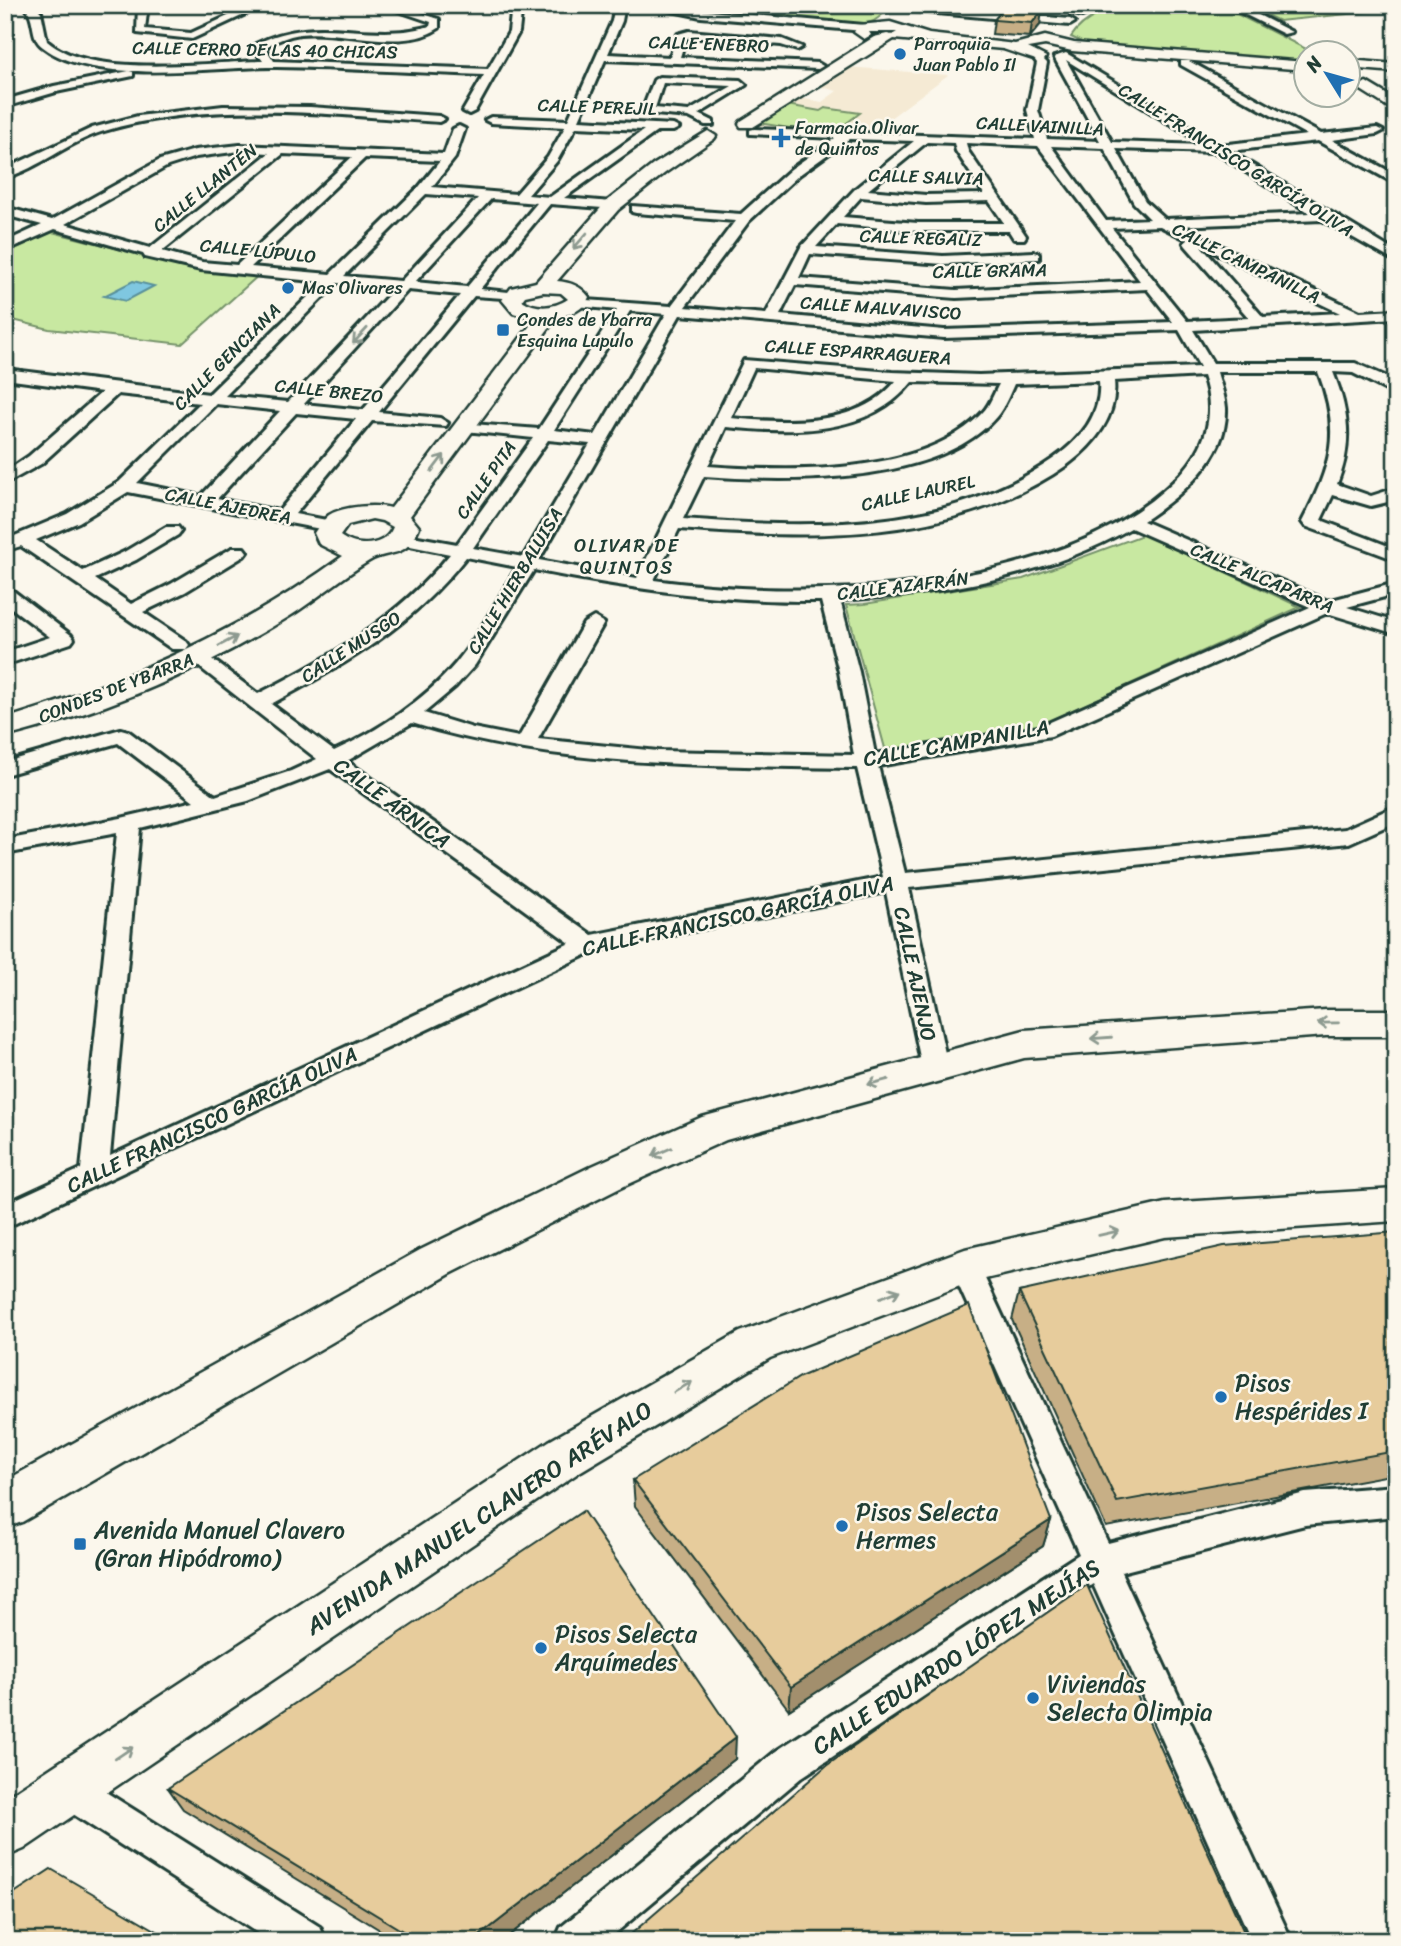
<svg xmlns="http://www.w3.org/2000/svg" width="1401" height="1946" font-family="Sriracha,sans-serif">
<rect width="100%" height="100%" fill="#fbf7ec"/>
<filter id="ink" filterUnits="userSpaceOnUse"><feTurbulence type="fractalNoise" baseFrequency=".0143" numOctaves="2"/><feDisplacementMap in="SourceGraphic" scale="14" xChannelSelector="R" yChannelSelector="G"/><feConvolveMatrix kernelMatrix="1 2 1 2 8 2 1 2 1" color-interpolation-filters="sRGB"/></filter>
<g filter="url(#ink)">
<polygon fill="#f5ead4" points="847,67 948,75 870,133 760,126 759,123 799,98 822,102 837,91 818,86"/>
<g fill="#c8e8a1" stroke="#74926a" stroke-width="2">
<path d="M665,5h227c-6,6 -14,15 -21,17 -26,10 -175,-9 -206,-17z"/>
<path d="M1131,5h88l93,47h-6v8h-17l-201,-15 -17,-8c14,-21 36,-27 60,-32z"/>
<polygon points="1246,5 1389,5 1396,9 1279,21"/>
<polygon points="787,105 820,111 825,108 860,113 836,131 807,126 801,130 759,123"/>
<polygon points="52,232 196,268 260,274 182,344 49,329 5,318 5,253"/>
<polygon points="1145,534 1300,607 1038,726 886,752 846,605 864,604 1023,579"/>
</g>
<polygon fill="#7fc7e0" stroke="#59909b" stroke-width="2" points="133,281 154,286 126,301 104,296"/>
<g fill="none" stroke-linecap="round" stroke-linejoin="round">
<defs>
<g id="minor">
<path d="M24,5h11l6,7 6,29c43,38 160,21 216,20l-7,-9v-8c62,-32 112,0 174,-18l1,-4 -50,-17h15l43,14v9c-36,25 -97,1 -139,6 -13,2 -23,7 -35,13l9,14 214,8 21,-37 3,-27h10l-3,27 -44,79 -6,3 -6,-3 21,-36c-69,-2 -138,-7 -207,-8 -62,-1 -183,20 -234,-20 -14,-10 -6,-27 -19,-42z"/>
<polygon points="138,5 148,5 145,29 191,33 252,5 265,5 192,39 137,33"/>
<path d="M176,5h41c-10,5 -31,5 -41,0z"/>
<path d="M615,5h10l-3,16 -14,33 62,3 8,-23 11,-3 93,8 20,8 -5,3 -16,-5 -92,-8 -3,1 -6,19 138,6 5,3 -5,3 -213,-9 -26,60 94,5 6,3 -6,3h-15l-94,67 48,4 6,4 -2,3 -66,-5 -70,85 39,4v6l-45,-3 -95,116 61,6 8,5 -2,3 -74,-5 -77,93 42,8 3,4 -3,4 -6,1 -203,-39 -49,30 -43,18 47,31 41,-19 42,-25h12l3,4 -3,4 -42,25 -41,19 36,25 40,-20 61,-36h12l3,4 -3,4 -59,36 -42,20 43,29 3,4 -3,4h-14l-151,-103 -16,5v-11l62,-26 52,-32 81,-79 -82,-9 -77,70 -36,20v-12l24,-16 73,-64 -97,-13v-10l204,25 114,-112 -122,-12 -56,-13 -2,-3 -88,-25 -50,22v-9l37,-17 -37,-10v-8l47,13 108,-60 35,-10 45,-5 204,9 9,-25 6,-3 6,3 -10,29 -23,29 84,7 32,-37 17,-30 -74,-4 -6,-3 6,-3 77,3 44,-99zM576,127l68,3 -94,67 -22,-2 29,-34zM240,151l29,2 -119,95 -85,-24 103,-58 28,-9zM283,154l69,3 -115,108 -35,-3 -40,-11zM365,158l75,3 -21,26 -89,87 -79,-7zM426,194l52,4 -77,83 -57,-5zM491,199l46,4 -70,84 -52,-5zM337,283l57,6 -106,113 -63,-6zM408,290l52,5 -97,115 -59,-6zM216,404l64,7 -79,85 -64,-13zM296,413l60,6 -77,92 -62,-12z"/>
<polygon points="643,5 864,25 869,28 864,31 701,17"/>
<polygon points="1067,5 1091,5 1098,10 1082,16 1064,11 1062,9"/>
<polygon points="1226,5 1239,5 1292,32 1284,34"/>
<polygon points="918,6 1070,19 1075,22 1070,25 915,11 913,9"/>
<path d="M1037,53l10,10 -9,47 9,29 53,2 -46,-84 12,-4 154,92 87,-10 -126,-70v-4h8l132,73 56,-6 6,3 -6,3 -45,6 64,35v9l-78,-43 -88,10 166,101v10l-74,-42 -143,6 181,86 36,-2v8l-203,12 20,33h142l41,18v14l-43,-22 -20,-1c16,39 20,73 4,112l34,12 25,-8v12l-25,6 -38,-11 -12,25 75,29v11l-91,-34 -3,-4c29,-56 40,-90 16,-150h-101c3,11 8,23 9,36 2,50 -45,88 -83,113l185,80 68,-18v11l-49,13 49,15v12l-69,-21 -276,123 -173,30 27,107 440,-44 51,-23v16l-47,21 -440,45 39,179 -4,7 -9,3 -9,-3 -4,-7 -36,-175 -292,59 -589,277v-24l76,-35 36,-336 -112,21v-14l116,-22 73,-17 -76,-58 -113,32v-13l116,-33 7,2 87,65 76,-25 26,-12 -129,-101 10,-6 7,2 53,40c73,-37 140,-76 192,-140l-55,-11 -3,-4 3,-4 6,-1 56,10 76,-106 -68,-7 -6,-2 -2,-3 2,-3 80,6 78,-119 -40,-4 -7,-4 2,-3 99,7 64,-85 -99,-8 -4,-1v-6l109,8 50,-45 44,-31 -85,-4v-4l4,-1 281,10 -8,-29 10,-47 -5,-7zM1066,60l138,85 -92,-3zM849,139l65,2 -58,47 -55,59 -35,67 -81,-7 64,-86 50,-46zM927,142l27,1 2,8 28,43 -58,1 -58,-5zM966,143l72,3 102,135 -184,9 -157,-12 11,-24 133,10 96,-5v-6l-5,-1 -91,4 -127,-9 21,-23 81,7h91l5,8h10l2,-3 -58,-85zM1051,146l53,2 30,55 16,16 -44,2zM1116,149l99,3 95,61 -145,6 -20,-18zM861,197l65,6 63,-2 15,22h-86l-75,-6zM1160,226l28,14 -4,3 2,3 63,72 -62,3 -75,-93zM1201,246l139,67 -77,4zM795,285l161,13 191,-9 26,33 -229,8 -164,-15zM630,311l36,3 -71,121 -41,-5zM680,315l264,23 235,-8 21,37 -221,8 -87,-3 -148,-12 -107,218 -98,-18zM754,368l142,13c-38,47 -111,42 -165,37zM1203,376c15,41 1,76 -29,105 -117,114 -367,120 -520,99l25,-51c131,10 275,15 388,-64 27,-20 51,-49 47,-84zM1099,381c3,35 -20,60 -46,78 -107,75 -245,69 -370,60l21,-43c83,6 232,10 292,-59 8,-9 13,-22 18,-33zM912,382l87,2c-5,9 -9,21 -16,28 -60,65 -194,60 -275,54l18,-39c64,6 142,10 186,-45zM548,440l42,4 -67,113 -50,-9zM1131,528l179,79 -271,120 -164,27 -16,-82 -19,-72c98,-6 204,-22 291,-72zM466,557l51,10c-19,32 -37,67 -61,96 -31,37 -78,68 -122,88l-63,-47c77,-41 140,-77 195,-147zM534,570c96,19 189,32 287,31l18,71 15,83 -196,-4 -120,-12 66,-116 -10,-6 -10,6 -65,114 -46,-9 -49,-15 31,-26 20,-22zM412,723c144,45 296,42 445,45l26,109 -291,58 -245,-174zM330,769l240,174 -460,213 30,-328 108,-27z"/>
<polygon points="129,71 133,72 133,76 56,92 5,107 5,100 54,86"/>
<path d="M659,77l81,3 6,5 -47,29 14,7v4h-8l-16,-8 -45,-4 -2,-2 12,-31zM663,83l69,3 -43,25 -34,-3z"/>
<path d="M223,106l87,1 129,9 6,3 -6,3c-112,-7 -229,-24 -338,10 -34,11 -62,36 -96,46v-9l87,-41 46,-12z"/>
<polygon points="5,588 12,590 71,635 74,639 71,643 5,665 5,652 50,637 5,603"/>
<polygon points="965,1254 975,1257 1108,1543 1305,1493 1396,1486 1396,1516 1305,1525 1121,1572 1292,1941 1252,1941 1093,1584 802,1777 606,1941 555,1941 561,1927 776,1751 1079,1554 950,1266 955,1257"/>
<polygon points="69,1771 82,1777 320,1927 326,1941 270,1941 56,1803 50,1790 56,1777"/>
</g>
<g id="secondary">
<polygon points="890,22 929,34 1015,44 1045,36 1074,43 1306,62 1306,70 1072,51 1045,45 1028,48 1046,57 1044,60 1039,61 1003,49 894,39 753,127 741,127 739,124 741,121 874,37 887,34 892,35 897,32 869,32 871,35 864,39 854,32 859,25"/>
<polygon points="1348,60 1396,64 1396,72 1348,68"/>
<polygon points="1366,82 1396,100 1396,112 1361,90 1358,87"/>
<path d="M708,131l8,5 -2,3 -49,34 -47,37 -61,71c13,1 24,5 32,16 -6,14 -18,17 -32,20l-147,199 9,11c-13,34 -27,21 -50,34 -27,16 -52,38 -79,55 -87,54 -185,96 -285,121v-18c122,-37 235,-88 338,-163l-24,-12 -5,-11c4,-6 10,-14 15,-18 14,-9 47,-11 62,-7l144,-189 -22,-6 -11,-13 9,-12 25,-6 70,-80 47,-37zM543,292l18,1 7,6c-14,9 -31,11 -46,1l3,-4zM372,519l10,2 11,6c-8,21 -37,21 -53,9l8,-11z"/>
<polygon points="1326,1010 1396,1010 1396,1036 1326,1036 1024,1058 726,1140 620,1188 450,1274 22,1522 5,1528 5,1481 420,1250 592,1166 702,1117 1024,1030"/>
<polygon points="1396,1189 1396,1221 1165,1237 968,1283 770,1358 581,1471 24,1849 5,1857 5,1798 549,1441 740,1332 965,1249 1165,1203"/>
</g>
</defs>
<use href="#minor" stroke="#1f3d34" stroke-width="6"/>
<use href="#secondary" stroke="#1f3d34" stroke-width="5"/>
<use href="#minor" fill="#fbf7ec" fill-rule="evenodd"/>
<use href="#secondary" fill="#fbf7ec" fill-rule="evenodd"/>
</g>
<g fill="#c7af86" stroke="#1f3d34" stroke-width="2">
<polygon points="1004,8 1040,25 1030,37 992,34 994,20"/>
<polygon points="1396,1232 1396,1474 1106,1527 1012,1320 1019,1292"/>
<polygon points="633,1480 1051,1520 1043,1546 789,1710 635,1506"/>
<polygon points="735,1759 502,1941 398,1941 183,1809 168,1788"/>
</g>
<g fill="#a28f6d" stroke="#1f3d34" stroke-width="2">
<polygon points="1042,11 1040,25 1030,37 1032,23"/>
<polygon points="1051,1520 1043,1546 789,1710 791,1687"/>
<polygon points="736,1737 735,1759 502,1941 473,1941"/>
</g>
<g fill="#e7cc9c" stroke="#1f3d34" stroke-width="2">
<polygon points="1004,8 1042,11 1032,23 994,20"/>
<polygon points="1396,1232 1396,1451 1117,1502 1019,1292 1224,1246"/>
<polygon points="969,1305 1051,1520 791,1687 633,1480 800,1377"/>
<polygon points="583,1511 736,1737 473,1941 419,1941 168,1788"/>
<polygon points="1087,1585 1248,1941 623,1941 826,1766"/>
<polygon points="51,1869 174,1941 5,1941 5,1899"/>
</g>
<defs><path id="oneway-shaft" d="M-6 0H5M1.5-3L5.5 0L1.5 3" fill="none" stroke-width="1.6" stroke-linecap="round" stroke-linejoin="round" transform="scale(1.75)"/></defs>
<g stroke="#8d9a90">
<use href="#oneway-shaft" transform="translate(580 241) rotate(131)"/>
<use href="#oneway-shaft" transform="translate(360 336) rotate(133)"/>
<use href="#oneway-shaft" transform="translate(438 463) rotate(-53)"/>
<use href="#oneway-shaft" transform="translate(228 641) rotate(-28)"/>
<use href="#oneway-shaft" transform="translate(1328 1023) rotate(179)"/>
<use href="#oneway-shaft" transform="translate(1101 1038) rotate(176)"/>
<use href="#oneway-shaft" transform="translate(878 1082) rotate(165)"/>
<use href="#oneway-shaft" transform="translate(662 1152) rotate(156)"/>
<use href="#oneway-shaft" transform="translate(1109 1233) rotate(-13)"/>
<use href="#oneway-shaft" transform="translate(890 1294) rotate(-21)"/>
<use href="#oneway-shaft" transform="translate(683 1387) rotate(-30)"/>
<use href="#oneway-shaft" transform="translate(124 1753) rotate(-34)"/>
</g>
</g>
<g fill="#1f6fb2" stroke="#fbf7ec" stroke-width="2.5">
<circle cx="900" cy="54" r="7"/>
<path d="M777.5 127.5h7v7h7v7h-7v7h-7v-7h-7v-7h7z"/>
<circle cx="288" cy="288" r="7"/>
<rect x="496" y="323" width="14" height="14" rx="3.5"/>
<circle cx="1221" cy="1397" r="7"/>
<circle cx="842" cy="1526" r="7"/>
<rect x="73" y="1537" width="14" height="14" rx="3.5"/>
<circle cx="541" cy="1648" r="7"/>
<circle cx="1033" cy="1698" r="7"/>
</g>
<g text-anchor="middle" dominant-baseline="central" stroke-width="5" stroke-linejoin="round" paint-order="stroke">
<g font-size="18" fill="#1f3d34" stroke="#fbf7ec">
<text transform="translate(709 44) rotate(2)">CALLE ENEBRO</text>
<text transform="translate(265 50) rotate(1)">CALLE CERRO DE LAS 40 CHICAS</text>
<text transform="translate(597 107) rotate(2)">CALLE PEREJIL</text>
<text transform="translate(1040 126) rotate(3)">CALLE VAINILLA</text>
<text transform="translate(1236 160) rotate(32)">CALLE FRANCISCO GARCÍA OLIVA</text>
<text transform="translate(926 177) rotate(2)">CALLE SALVIA</text>
<text transform="translate(205 188) rotate(-39)">CALLE LLANTÉN</text>
<text transform="translate(921 238) rotate(2)">CALLE REGALIZ</text>
<text transform="translate(258 251) rotate(6)">CALLE LÚPULO</text>
<text transform="translate(1246 263) rotate(26)">CALLE CAMPANILLA</text>
<text transform="translate(990 271) rotate(-1)">CALLE GRAMA</text>
<text transform="translate(881 308) rotate(4)">CALLE MALVAVISCO</text>
<text transform="translate(858 352) rotate(4)">CALLE ESPARRAGUERA</text>
<text transform="translate(227 357) rotate(-45)">CALLE GENCIANA</text>
<text transform="translate(329 391) rotate(6)">CALLE BREZO</text>
<text transform="translate(486 480) rotate(-55)">CALLE PITA</text>
<text transform="translate(918 493) rotate(-12)">CALLE LAUREL</text>
<text transform="translate(228 506) rotate(11)">CALLE AJEDREA</text>
<text transform="translate(1262 578) rotate(23)">CALLE ALCAPARRA</text>
<text transform="translate(515 581) rotate(-59)">CALLE HIERBALUISA</text>
<text transform="translate(903 586) rotate(-7)">CALLE AZAFRÁN</text>
<text transform="translate(351 647) rotate(-33)">CALLE MUSGO</text>
<text transform="translate(116 688) rotate(-21)">CONDES DE YBARRA</text>
</g>
<g font-size="18" fill="#1f3d34" stroke="#fbf7ec" text-anchor="start">
<text x="914" y="44">Parroquia<tspan x="914" dy="21">Juan Pablo II</tspan></text>
<text x="795" y="128">Farmacia Olivar<tspan x="795" dy="21">de Quintos</tspan></text>
<text x="302" y="288">Mas Olivares</text>
<text x="517" y="320">Condes de Ybarra<tspan x="517" dy="21">Esquina Lupulo</tspan></text>
</g>
<g font-size="19" letter-spacing="2" fill="#1f3d34" stroke="#fbf7ec">
<text x="627" y="545">OLIVAR DE<tspan x="627" dy="22">QUINTOS</tspan></text>
</g>
<g font-size="21" fill="#1f3d34" stroke="#fbf7ec">
<text transform="translate(956 743) rotate(-10)">CALLE CAMPANILLA</text>
<text transform="translate(392 803) rotate(36)">CALLE ÁRNICA</text>
<text transform="translate(738 916) rotate(-12)">CALLE FRANCISCO GARCÍA OLIVA</text>
<text transform="translate(915 974) rotate(78)">CALLE AJENJO</text>
<text transform="translate(212 1120) rotate(-25)">CALLE FRANCISCO GARCÍA OLIVA</text>
</g>
<g font-size="24" fill="#1f3d34" stroke="#fbf7ec" text-anchor="start">
<text x="1235" y="1383">Pisos<tspan x="1235" dy="28">Hespérides I</tspan></text>
<text x="856" y="1512">Pisos Selecta<tspan x="856" dy="28">Hermes</tspan></text>
<text x="94" y="1530">Avenida Manuel Clavero<tspan x="94" dy="28">(Gran Hipódromo)</tspan></text>
<text x="555" y="1634">Pisos Selecta<tspan x="555" dy="28">Arquímedes</tspan></text>
<text x="1047" y="1684">Viviendas<tspan x="1047" dy="28">Selecta Olimpia</tspan></text>
</g>
<g font-size="24" fill="#1f3d34" stroke="#fbf7ec">
<text transform="translate(479 1518) rotate(-33)">AVENIDA MANUEL CLAVERO ARÉVALO</text>
<text transform="translate(956 1657) rotate(-33)">CALLE EDUARDO LÓPEZ MEJÍAS</text>
</g>
</g>
<rect width="1401" height="1946" fill="none" stroke="#fbf7ec" stroke-width="28"/>
<rect x="14" y="14" width="1373" height="1918" fill="none" stroke="#1f3d34" stroke-width="2.5" filter="url(#ink)"/>
<g transform="translate(1327 74) rotate(307)"><circle r="33" fill="#fbf7ec" stroke="#a3ada2" stroke-width="2"/>
<path d="M0-5L12 26L0 18L-12 26Z" fill="#1f6fb2"/>
<text y="-10" font-size="19" font-weight="bold" text-anchor="middle" fill="#1f3d34">N</text>
</g>
</svg>
